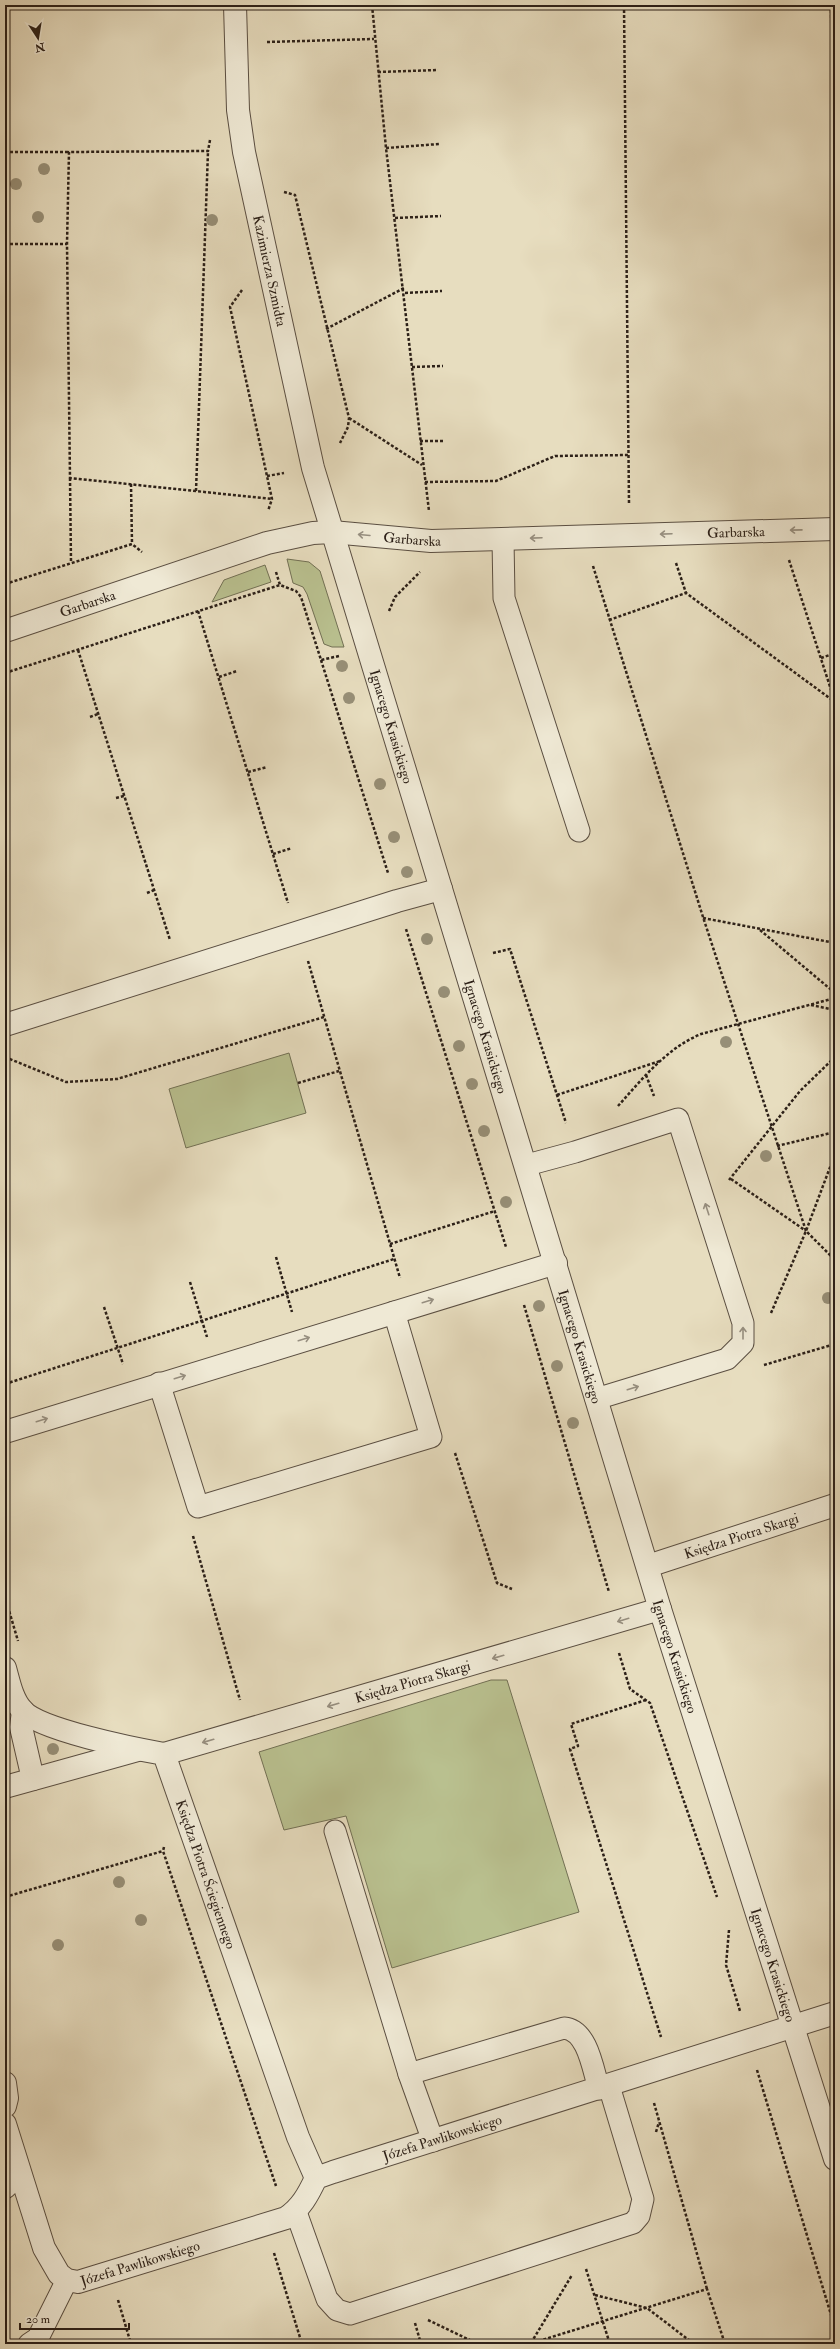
<svg xmlns="http://www.w3.org/2000/svg" width="840" height="2349" font-family="'IM FELL Double Pica',serif">
<style>
.green{fill:#b9c08f;stroke:#727054}
.lines{fill:none;stroke-linecap:round;stroke-linejoin:round}
.lane-casing{stroke:#5b4f42;stroke-width:23}
.street-casing{stroke:#5b4f42;stroke-width:24}
.path{stroke:#2c2018;stroke-width:2.5;stroke-dasharray:3 2;stroke-linecap:butt}
.lane{stroke:#efe9d5;stroke-width:21}
.street{stroke:#efe9d5;stroke-width:22}
.tree{fill:#978f77}
.oneway{stroke:#978f80}
.labels{text-anchor:middle;stroke-width:4;stroke-linejoin:round;paint-order:stroke}
.street-label{font-size:14px;fill:#2c2018;stroke:#efe9d5}
</style>
<rect width="100%" height="100%" fill="#e7ddbf"/>
<filter id="stains"><feTurbulence type="fractalNoise" baseFrequency=".005" numOctaves="4"/><feColorMatrix values="0 0 0 0 .2 0 0 0 0 .09 0 0 0 0 .02 0 0 0 .5 -.17"/></filter>
<radialGradient id="worn" r=".72"><stop offset=".6" stop-color="#630" stop-opacity="0"/><stop offset="1" stop-color="#630" stop-opacity=".3"/></radialGradient>
<g class="green">
<polygon points="287,559 309,562 320,571 344,647 332,647 324,644 307,594 303,587 293,583"/>
<polygon points="265,565 271,582 212,602 224,580"/>
<polygon points="289,1053 306,1113 186,1148 169,1089"/>
<polygon points="491,1680 507,1680 579,1912 392,1968 346,1816 284,1830 259,1752"/>
</g>
<g class="lines">
<g class="lane-casing">
<g id="lane">
<polyline points="503,539 504,598 579,831"/>
<polyline points="527,1165 575,1152 678,1119 743,1323 743,1343 727,1359 596,1399"/>
<polyline points="159,1383 198,1507 431,1437 394,1312"/>
<polyline points="335,1831 409,2074 433,2141"/>
<path d="M409,2074L564,2028C588,2030 593,2070 599,2089"/>
<polyline points="5,2188 20,2174"/>
<polyline points="296,2212 327,2299 337,2310 350,2314 633,2223 639,2216 643,2199 609,2086"/>
<polyline points="29,2344 38,2338 67,2280"/>
</g>
</g>
<g class="street-casing">
<g id="street">
<path id="s1" d="M235,5L238,110L244,152L313,468L660,1609L835,2159"/>
<path id="s2" d="M5,631L267,543L313,533L332,532L431,541L835,529"/>
<polyline points="5,1025 397,901 441,889"/>
<polyline points="5,1432 556,1263"/>
<path id="s3" d="M648,1566L835,1505"/>
<path id="s4" d="M5,1668C9,1682 12,1699 22,1710C39,1730 136,1749 164,1754L298,2137L316,2178"/>
<polyline points="23,1711 21,1727 33,1779"/>
<path id="s5" d="M164,1754L660,1609"/>
<polyline points="5,1787 138,1750"/>
<polyline points="5,2083 7,2098 5,2106"/>
<path id="s6" d="M5,2124L44,2248L59,2274L67,2280L78,2282L286,2218C301,2208 308,2195 316,2178L333,2172L835,2013"/>
</g>
</g>
<g class="path">
<polyline points="372,5 386,148 429,511"/>
<polyline points="624,5 629,504"/>
<polyline points="831,5 835,300"/>
<polyline points="267,42 374,39"/>
<polyline points="378,72 438,70"/>
<polyline points="210,140 208,151 69,152 67,244 70,478 272,499"/>
<polyline points="386,148 439,144"/>
<polyline points="5,152 69,152"/>
<polyline points="284,192 295,195 349,418 348,427 340,443"/>
<polyline points="395,218 441,216"/>
<polyline points="5,244 67,244"/>
<polyline points="242,290 230,307 272,499 268,511"/>
<polyline points="405,293 442,291"/>
<polyline points="326,329 404,288"/>
<polyline points="412,367 443,366"/>
<polyline points="349,418 422,465"/>
<polyline points="420,441 445,441"/>
<polyline points="267,476 284,473"/>
<polyline points="70,478 71,563"/>
<polyline points="425,482 496,481 555,456 629,455"/>
<polyline points="131,484 132,544"/>
<polyline points="196,491 208,151"/>
<polyline points="789,560 835,702"/>
<polyline points="676,563 686,593"/>
<polyline points="593,566 703,917 806,1231 835,1260"/>
<polyline points="276,572 280,585 296,591 301,597 321,660 339,656"/>
<polyline points="5,584 132,544 142,552"/>
<polyline points="198,611 288,903"/>
<polyline points="389,611 395,597 420,572"/>
<polyline points="609,620 686,593 835,702"/>
<polyline points="78,650 170,940"/>
<polyline points="821,658 835,653"/>
<polyline points="321,660 388,873"/>
<polyline points="5,673 280,585"/>
<polyline points="219,677 237,671"/>
<polyline points="90,717 98,714"/>
<polyline points="248,772 267,767"/>
<polyline points="116,798 124,796"/>
<polyline points="273,854 292,848"/>
<polyline points="147,893 154,890"/>
<polyline points="703,918 835,943"/>
<polyline points="406,929 506,1247"/>
<polyline points="760,930 835,993"/>
<polyline points="493,953 510,949 566,1123"/>
<polyline points="308,961 400,1278"/>
<polyline points="811,1005 835,1010"/>
<polyline points="5,1057 66,1082 117,1079 324,1017"/>
<polyline points="646,1075 654,1096"/>
<polyline points="298,1083 339,1071"/>
<polyline points="557,1095 660,1061"/>
<path d="M618,1106C642,1079 667,1048 701,1034L835,998"/>
<polyline points="777,1146 835,1132"/>
<polyline points="731,1179 806,1231"/>
<polyline points="729,1180 800,1091 835,1057"/>
<polyline points="390,1244 495,1211"/>
<polyline points="276,1257 292,1312"/>
<polyline points="190,1282 207,1337"/>
<polyline points="524,1305 609,1592"/>
<polyline points="104,1307 123,1364"/>
<polyline points="771,1313 806,1231 835,1154"/>
<polyline points="764,1365 835,1344"/>
<polyline points="5,1384 394,1259"/>
<polyline points="455,1453 497,1583 512,1589"/>
<polyline points="193,1536 240,1700"/>
<polyline points="5,1597 18,1641"/>
<polyline points="619,1653 630,1689 650,1703 717,1897"/>
<polyline points="646,1700 571,1724 578,1746 570,1749 661,2037"/>
<polyline points="164,1847 163,1851 276,2186"/>
<polyline points="5,1897 163,1851"/>
<polyline points="729,1930 726,1965 740,2011"/>
<polyline points="757,2070 835,2328"/>
<polyline points="654,2103 707,2289"/>
<polyline points="656,2132 659,2122"/>
<polyline points="274,2253 302,2344"/>
<polyline points="586,2269 609,2341"/>
<polyline points="595,2295 647,2308 694,2344"/>
<polyline points="118,2300 131,2344"/>
<polyline points="428,2320 478,2344"/>
<polyline points="415,2323 421,2344"/>
<polyline points="531,2343 572,2275"/>
<polyline points="529,2344 707,2289 725,2344"/>
<polyline points="830,2344 835,2339"/>
</g>
<use href="#lane" class="lane"/>
<use href="#street" class="street"/>
</g>
<g class="tree">
<circle cx="44" cy="169" r="6"/>
<circle cx="16" cy="184" r="6"/>
<circle cx="38" cy="217" r="6"/>
<circle cx="212" cy="220" r="6"/>
<circle cx="342" cy="666" r="6"/>
<circle cx="349" cy="698" r="6"/>
<circle cx="380" cy="784" r="6"/>
<circle cx="394" cy="837" r="6"/>
<circle cx="407" cy="872" r="6"/>
<circle cx="427" cy="939" r="6"/>
<circle cx="444" cy="992" r="6"/>
<circle cx="726" cy="1042" r="6"/>
<circle cx="459" cy="1046" r="6"/>
<circle cx="472" cy="1084" r="6"/>
<circle cx="484" cy="1131" r="6"/>
<circle cx="766" cy="1156" r="6"/>
<circle cx="506" cy="1202" r="6"/>
<circle cx="828" cy="1298" r="6"/>
<circle cx="539" cy="1306" r="6"/>
<circle cx="557" cy="1366" r="6"/>
<circle cx="573" cy="1423" r="6"/>
<circle cx="53" cy="1749" r="6"/>
<circle cx="119" cy="1882" r="6"/>
<circle cx="141" cy="1920" r="6"/>
<circle cx="58" cy="1945" r="6"/>
</g>
<defs><path id="oneway-shaft" d="M-6 0H5M1.5-3L5.5 0L1.5 3" fill="none" stroke-width="1.6" stroke-linecap="round" stroke-linejoin="round"/></defs>
<g class="oneway">
<use href="#oneway-shaft" transform="translate(796 530) rotate(179)"/>
<use href="#oneway-shaft" transform="translate(666 534) rotate(178)"/>
<use href="#oneway-shaft" transform="translate(364 535) rotate(-175)"/>
<use href="#oneway-shaft" transform="translate(536 538) rotate(178)"/>
<use href="#oneway-shaft" transform="translate(707 1209) rotate(-108)"/>
<use href="#oneway-shaft" transform="translate(428 1301) rotate(-17)"/>
<use href="#oneway-shaft" transform="translate(743 1333) rotate(-90)"/>
<use href="#oneway-shaft" transform="translate(304 1339) rotate(-17)"/>
<use href="#oneway-shaft" transform="translate(180 1377) rotate(-17)"/>
<use href="#oneway-shaft" transform="translate(633 1388) rotate(-17)"/>
<use href="#oneway-shaft" transform="translate(42 1420) rotate(-17)"/>
<use href="#oneway-shaft" transform="translate(623 1620) rotate(163)"/>
<use href="#oneway-shaft" transform="translate(498 1657) rotate(164)"/>
<use href="#oneway-shaft" transform="translate(333 1705) rotate(164)"/>
<use href="#oneway-shaft" transform="translate(208 1741) rotate(164)"/>
</g>
<g class="labels">
<g class="street-label">
<text dy="5" stroke="none"><textPath href="#s1" startOffset="269">Kazimierza Szmidta</textPath></text>
<text dy="5" stroke="none"><textPath href="#s2" startOffset="747">Garbarska</textPath></text>
<text dy="5" stroke="none"><textPath href="#s2" startOffset="423">Garbarska</textPath></text>
<text dy="5" stroke="none"><textPath href="#s2" startOffset="87">Garbarska</textPath></text>
<text dy="5" stroke="none"><textPath href="#s1" startOffset="741">Ignacego Krasickiego</textPath></text>
<text dy="5" stroke="none"><textPath href="#s1" startOffset="1065">Ignacego Krasickiego</textPath></text>
<text dy="5" stroke="none"><textPath href="#s1" startOffset="1389">Ignacego Krasickiego</textPath></text>
<text dy="5" stroke="none"><textPath href="#s3" startOffset="98">Księdza Piotra Skargi</textPath></text>
<text dy="5" stroke="none"><textPath href="#s1" startOffset="1713">Ignacego Krasickiego</textPath></text>
<text dy="5" stroke="none"><textPath href="#s5" startOffset="259">Księdza Piotra Skargi</textPath></text>
<text dy="5" stroke="none"><textPath href="#s4" startOffset="323">Księdza Piotra Ściegiennego</textPath></text>
<text dy="5" stroke="none"><textPath href="#s1" startOffset="2037">Ignacego Krasickiego</textPath></text>
<text dy="5" stroke="none"><textPath href="#s6" startOffset="582">Józefa Pawlikowskiego</textPath></text>
<text dy="5" stroke="none"><textPath href="#s6" startOffset="246">Józefa Pawlikowskiego</textPath></text>
</g>
</g>
<rect width="840" height="2349" fill="none" stroke="#e7ddbf" stroke-width="20"/>
<rect x="6" y="6" width="828" height="2337" fill="none" stroke="#2c2018" stroke-width="2"/>
<rect x="10" y="10" width="820" height="2329" fill="none" stroke="#2c2018"/>
<g transform="translate(38 38) rotate(168)" stroke="#efe9d5" stroke-width="3" paint-order="stroke">
<path d="M0-3L7 15L0 10L-7 15Z" fill="#2c2018"/>
<text y="-6" font-size="11" font-weight="bold" text-anchor="middle" fill="#2c2018">N</text>
</g>
<path d="M20 2323v6h109v-6" fill="none" stroke="#2c2018" stroke-width="2"/>
<text x="26" y="2323" font-size="12" fill="#2c2018" stroke="#efe9d5" stroke-width="3" paint-order="stroke">20 m</text>
<rect width="100%" height="100%" filter="url(#stains)"/>
<rect width="100%" height="100%" fill="url(#worn)"/>
</svg>
